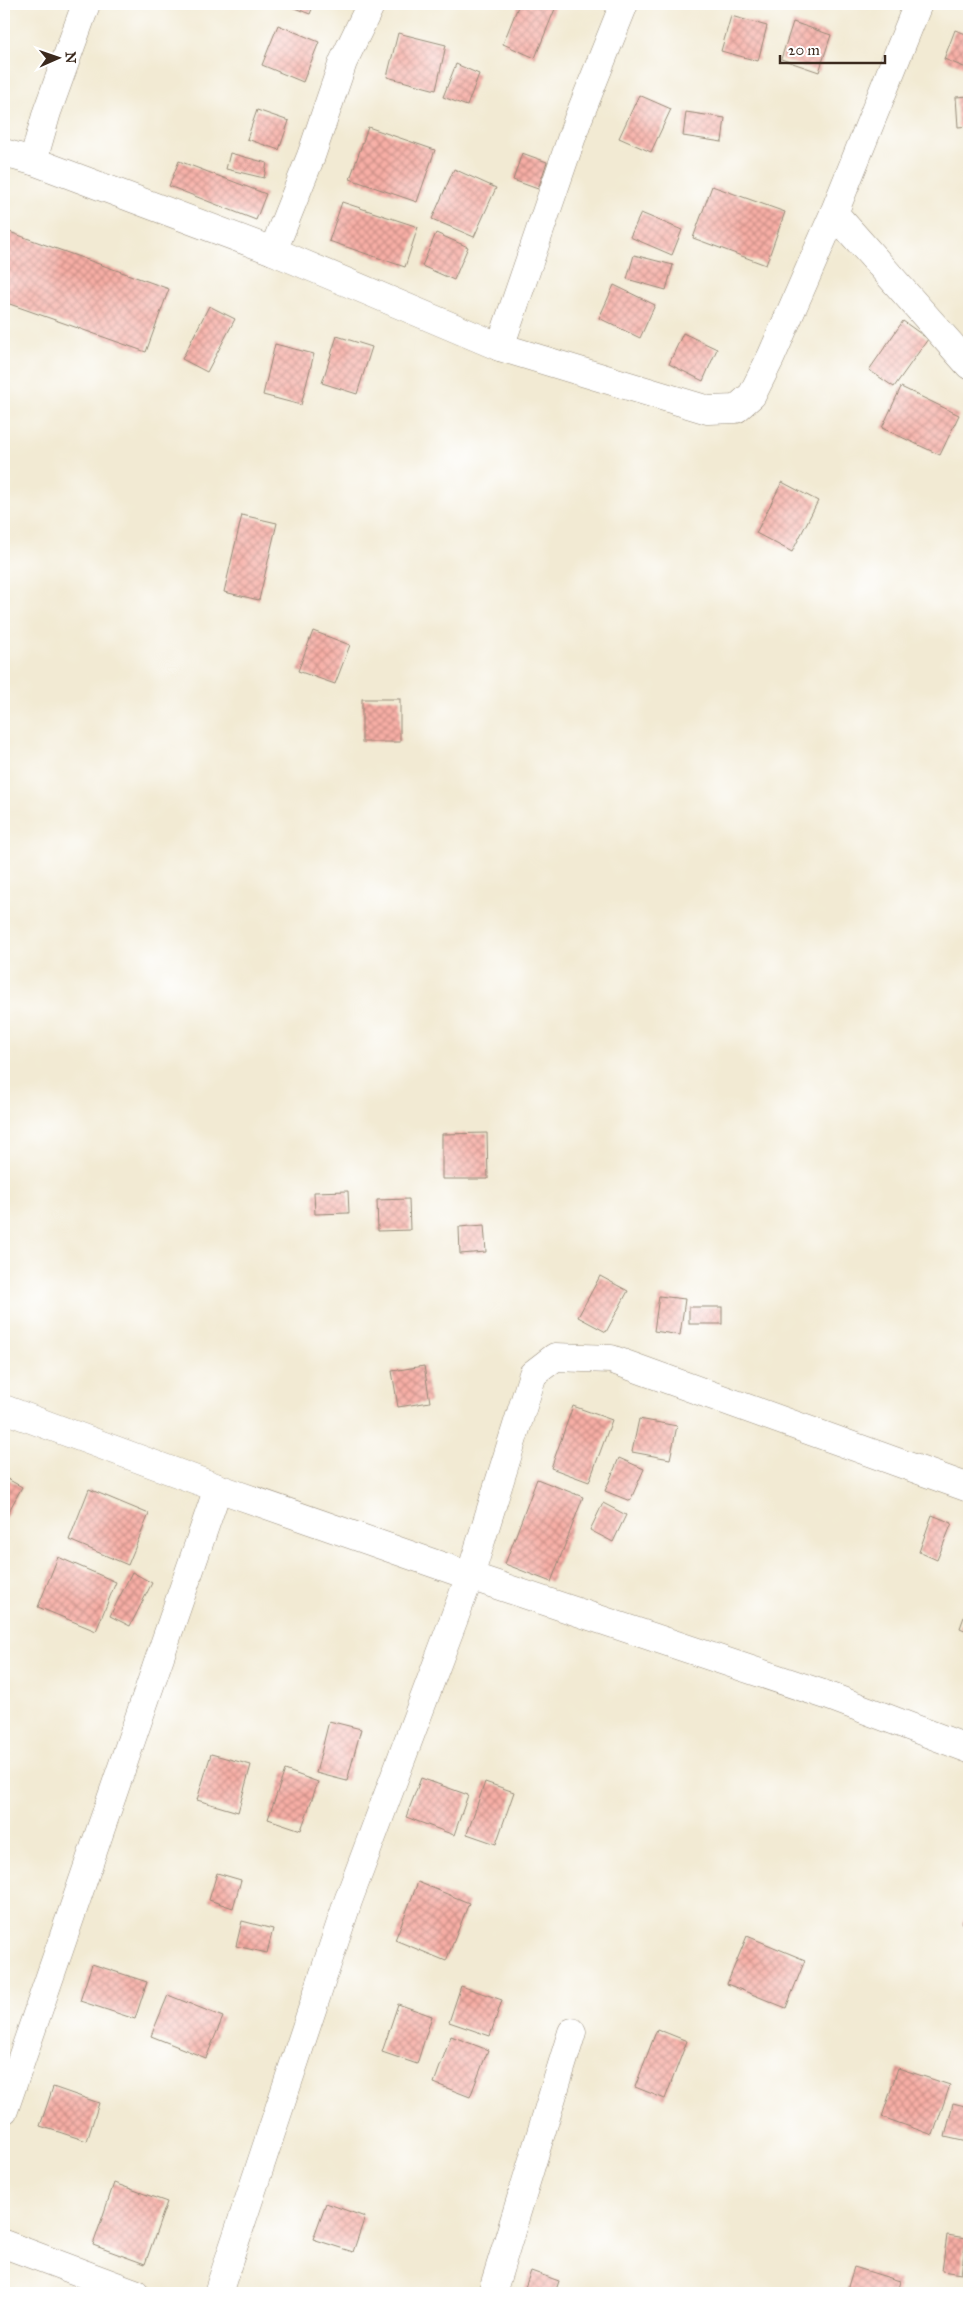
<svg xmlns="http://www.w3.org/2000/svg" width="973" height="2297" font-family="'IM FELL Great Primer',serif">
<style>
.building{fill:url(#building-cross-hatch)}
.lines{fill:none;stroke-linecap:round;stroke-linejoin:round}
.minor-casing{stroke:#968a78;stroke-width:29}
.minor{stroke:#fff;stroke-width:28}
</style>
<defs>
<pattern id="building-cross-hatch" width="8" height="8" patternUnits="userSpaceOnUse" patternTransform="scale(1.25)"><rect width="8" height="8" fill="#f7aea5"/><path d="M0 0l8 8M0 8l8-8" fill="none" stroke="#c98e86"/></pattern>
</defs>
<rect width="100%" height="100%" fill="#fff"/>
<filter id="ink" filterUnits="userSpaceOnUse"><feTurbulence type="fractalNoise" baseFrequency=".02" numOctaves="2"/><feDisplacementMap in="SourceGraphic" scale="10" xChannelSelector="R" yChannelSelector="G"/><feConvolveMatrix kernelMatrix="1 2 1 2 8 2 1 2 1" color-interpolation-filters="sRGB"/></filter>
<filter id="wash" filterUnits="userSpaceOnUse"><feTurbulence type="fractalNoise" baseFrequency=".0096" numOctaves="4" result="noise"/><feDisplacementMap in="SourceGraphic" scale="20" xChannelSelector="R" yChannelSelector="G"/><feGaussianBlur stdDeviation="1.12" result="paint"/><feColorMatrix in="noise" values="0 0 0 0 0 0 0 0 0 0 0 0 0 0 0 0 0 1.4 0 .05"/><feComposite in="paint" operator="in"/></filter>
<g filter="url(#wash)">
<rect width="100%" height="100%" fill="#f2ead3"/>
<g id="blocks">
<g class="building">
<polygon points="284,4 314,4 310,14"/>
<polygon points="519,4 557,4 535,58 503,44"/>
<polygon points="731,16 767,26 758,61 721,51"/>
<polygon points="793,22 831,35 819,72 781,59"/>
<polygon points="278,25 319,42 303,82 262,65"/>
<polygon points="955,30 969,35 969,69 944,59"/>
<polygon points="398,33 446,45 436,90 387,77"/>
<polygon points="456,64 479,74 467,106 443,97"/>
<polygon points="639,95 671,109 651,152 619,138"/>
<polygon points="969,96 969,126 958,127 956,97"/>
<polygon points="257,110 289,121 279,150 247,139"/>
<polygon points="686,112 725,118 722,142 683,136"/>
<polygon points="368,127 435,150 417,202 350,179"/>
<polygon points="230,153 267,163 264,178 226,169"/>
<polygon points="522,153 547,162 538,189 513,180"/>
<polygon points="179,161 266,194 256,220 169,186"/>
<polygon points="454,169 496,188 474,237 432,219"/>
<polygon points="712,186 785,212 766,265 693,238"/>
<polygon points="342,202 418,227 405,267 329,241"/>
<polygon points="641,213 682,230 672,255 630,237"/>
<polygon points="4,230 169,289 146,352 4,302"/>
<polygon points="436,233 468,247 454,280 422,266"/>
<polygon points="634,255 673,265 666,290 627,279"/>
<polygon points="614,285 655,305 640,338 599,318"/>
<polygon points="209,306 235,319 207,372 182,359"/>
<polygon points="903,321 928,339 894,387 869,370"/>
<polygon points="683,333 717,349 703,381 669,364"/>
<polygon points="337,336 372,347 357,394 322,383"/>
<polygon points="275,344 314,354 301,405 263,395"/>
<polygon points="901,387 959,415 940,455 882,428"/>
<polygon points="782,482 818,501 792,552 756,533"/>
<polygon points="242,515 277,523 259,600 224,592"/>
<polygon points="313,631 350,645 335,684 298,671"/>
<rect x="362" y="699" width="38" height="43"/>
<polygon points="487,1133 488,1179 442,1179 442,1134"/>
<polygon points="348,1191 349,1213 315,1214 314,1192"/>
<polygon points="409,1199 410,1230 378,1231 377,1200"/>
<polygon points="484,1225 486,1252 460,1254 459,1227"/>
<polygon points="600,1276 628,1291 606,1332 578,1317"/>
<polygon points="659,1296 685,1299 680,1335 654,1331"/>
<rect x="689" y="1307" width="33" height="17"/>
<polygon points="424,1366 430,1402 398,1407 392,1371"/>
<polygon points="573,1406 612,1420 589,1482 551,1468"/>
<polygon points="639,1419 677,1426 670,1459 632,1452"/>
<polygon points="619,1458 644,1469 630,1501 605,1491"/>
<polygon points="4,1477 22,1487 4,1520"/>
<polygon points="537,1479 583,1497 551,1582 505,1564"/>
<polygon points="89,1489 149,1514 128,1565 69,1540"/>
<polygon points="603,1503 626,1515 613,1542 590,1530"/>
<polygon points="932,1515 952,1523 937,1560 919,1552"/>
<polygon points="58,1557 116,1582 96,1631 38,1607"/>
<polygon points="132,1572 152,1583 130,1626 110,1616"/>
<polygon points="969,1603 969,1632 960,1628"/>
<polygon points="329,1721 361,1729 347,1781 316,1773"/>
<polygon points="211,1754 251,1765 238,1812 197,1800"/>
<polygon points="285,1770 318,1782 301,1830 268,1819"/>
<polygon points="421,1778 468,1795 454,1835 406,1817"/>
<polygon points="485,1782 514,1792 496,1844 467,1834"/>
<polygon points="217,1873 241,1880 233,1908 209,1900"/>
<polygon points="418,1882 469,1903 446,1961 395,1940"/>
<polygon points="969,1902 969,1927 962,1924"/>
<polygon points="242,1921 273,1929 267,1953 236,1946"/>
<polygon points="747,1936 805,1960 786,2008 727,1984"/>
<polygon points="92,1964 147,1982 135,2019 80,2001"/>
<polygon points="461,1986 502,2000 490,2036 449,2022"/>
<polygon points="168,1995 223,2017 206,2058 151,2036"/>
<polygon points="398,2004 432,2016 417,2064 382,2052"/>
<polygon points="657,2029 687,2041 665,2099 635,2087"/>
<polygon points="451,2036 488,2050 470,2097 434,2083"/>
<polygon points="898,2068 950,2085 933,2135 882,2117"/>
<polygon points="53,2087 99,2103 87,2141 40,2126"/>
<polygon points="953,2103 969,2107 969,2133 967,2142 945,2137"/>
<polygon points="114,2183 167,2202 145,2264 93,2245"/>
<polygon points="326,2203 365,2217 353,2252 313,2239"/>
<polygon points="947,2235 966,2238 961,2274 942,2271"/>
<polygon points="854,2267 900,2281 897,2293 846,2293"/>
<polygon points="531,2271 559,2281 555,2293 523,2293"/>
</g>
</g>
</g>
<g filter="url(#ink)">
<use href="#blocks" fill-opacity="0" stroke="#968a78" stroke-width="1"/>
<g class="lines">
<g class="minor-casing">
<g id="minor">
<polyline points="4,153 33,161 273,251 500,347 708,410 736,409 752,395 771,357 834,213 918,4"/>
<polyline points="33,161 47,112 86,4"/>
<polyline points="834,213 969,365"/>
<polyline points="273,251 311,156 343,62 371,4"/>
<polyline points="500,347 578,119 624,4"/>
<polyline points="4,1409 218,1488 470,1576 829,1696 969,1749"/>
<polyline points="4,2110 218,1488"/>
<polyline points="4,2244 135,2293"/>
<polyline points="218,2293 348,1901 470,1576 533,1374 555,1357 611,1359 969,1488"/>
<polyline points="492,2293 572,2032"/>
</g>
</g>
<use href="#minor" class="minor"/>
</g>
</g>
<rect width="973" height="2297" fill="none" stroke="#fff" stroke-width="20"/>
<g transform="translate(58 58) rotate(88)" stroke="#ffffff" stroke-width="4" paint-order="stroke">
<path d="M0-4L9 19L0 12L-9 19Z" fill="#3b2a1e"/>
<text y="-8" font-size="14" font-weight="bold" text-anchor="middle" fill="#3b2a1e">N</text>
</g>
<path d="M780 55v8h105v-8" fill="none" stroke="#3b2a1e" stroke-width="2.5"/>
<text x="788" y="55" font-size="15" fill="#3b2a1e" stroke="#ffffff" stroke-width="4" paint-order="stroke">20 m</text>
</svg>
